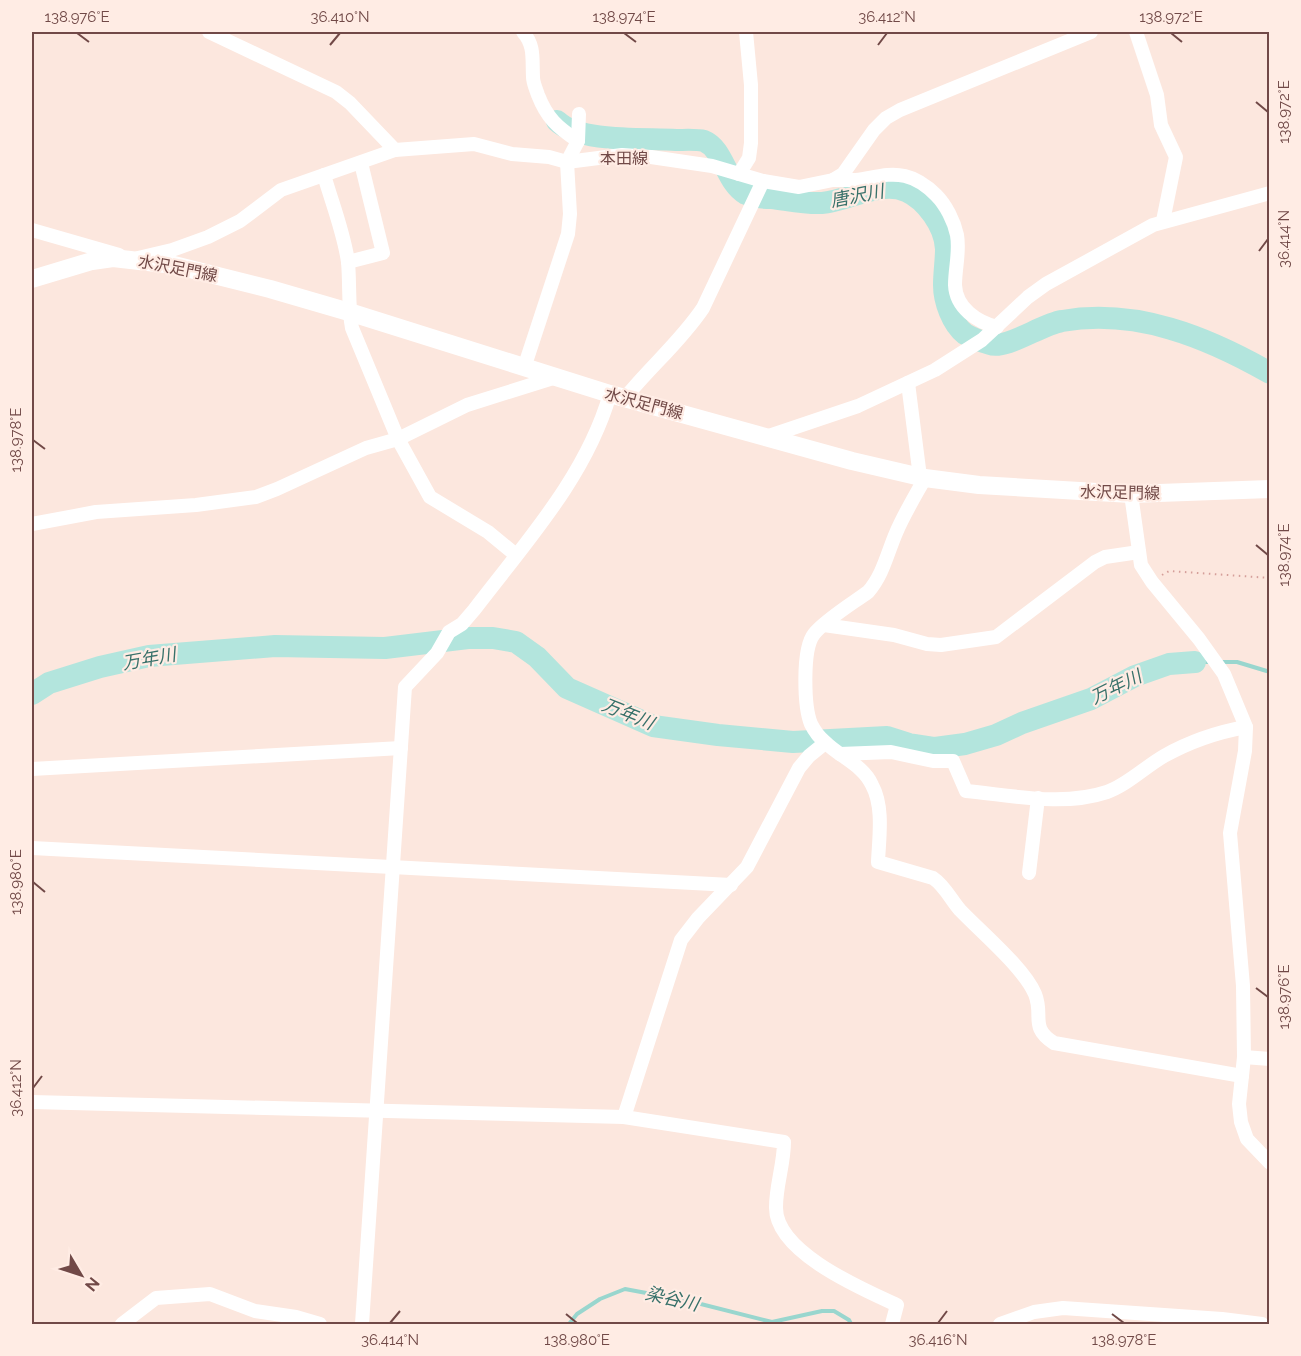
<svg xmlns="http://www.w3.org/2000/svg" width="1301" height="1356" font-family="Raleway,'Noto Sans JP',sans-serif">
<style>
.lines{fill:none;stroke-linecap:round;stroke-linejoin:round}
.stream{stroke:#99d6ce;stroke-width:4}
.river{stroke:#b3e5dd;stroke-width:22}
.path{stroke:#d59f9a;stroke-width:2;stroke-dasharray:1.5 4.5;stroke-linecap:butt}
.street{stroke:#fff;stroke-width:14}
.secondary{stroke:#fff;stroke-width:18}
.ticks{fill:none;stroke:#714947;stroke-width:2}
.labels{text-anchor:middle;stroke-width:4.5;stroke-linejoin:round;paint-order:stroke}
.street-label{font-size:16px;fill:#714947;stroke:#ffece4}
.water-label{font-size:18px;font-style:italic;fill:#38716a;stroke:#ffece4}
.neatline{fill:none;stroke:#714947;stroke-width:2}
.ticks-label{font-size:15px;text-anchor:middle;fill:#714947}
</style>
<rect width="100%" height="100%" fill="#fce7de"/>
<g class="lines">
<g class="stream">
<polyline points="1195,662 1210,662"/>
<polyline points="1221,662 1237,662 1270,672"/>
<polyline points="569,1324 577,1314 600,1299 625,1289 689,1301 772,1322 822,1311 834,1311 849,1320 851,1324"/>
</g>
<g class="river">
<path d="M557,121C580,143 645,138 676,140C684,140 696,139 704,141C724,149 726,183 746,194C752,197 765,198 772,198C788,200 806,204 822,203C848,201 880,180 906,191C926,200 945,226 946,249C946,261 944,273 944,285C944,301 952,324 965,334C972,338 983,342 990,344C1006,350 1042,324 1062,321C1136,308 1207,337 1270,373"/>
<polyline points="32,694 49,683 100,667 149,656 275,646 385,648 468,638 493,638 516,642 537,657 567,688 653,726 718,735 793,742 887,737 909,744 935,748 965,744 996,735 1022,723 1091,699 1135,676 1169,664 1195,662"/>
</g>
<polyline class="path" points="1162,575 1169,571 1270,578"/>
<g class="street">
<polyline points="209,32 336,92 350,103 395,150"/>
<path d="M523,32C535,46 532,58 533,77C533,83 536,89 538,95C547,118 557,127 578,141"/>
<polyline points="1136,32 1157,95 1161,125 1176,157 1163,221"/>
<polyline points="739,174 749,158 751,143 751,85 746,32"/>
<path d="M324,175C332,203 344,233 348,262C350,285 348,307 352,328L398,439L430,497L488,532L516,555"/>
<path d="M833,180C840,180 848,180 856,180C873,178 888,172 905,176C918,179 927,186 936,195C946,205 954,221 957,235C960,252 955,268 955,285C956,308 977,322 997,327"/>
<polyline points="32,230 119,255"/>
<polyline points="138,258 172,250 208,237 240,221 281,190 395,150 474,144 512,154 549,157 567,162 622,155 651,157 712,166 763,181 799,187 833,180 843,174 874,130 886,118 900,110 1091,32"/>
<polyline points="348,262 383,253 361,163"/>
<polyline points="524,368 568,234 570,214 567,162 578,141 579,114"/>
<polyline points="908,383 920,477"/>
<path d="M625,398C650,367 681,341 703,308L763,181"/>
<polyline points="769,436 858,406 935,370 982,340 1028,297 1046,284 1153,225 1270,193"/>
<path d="M925,478C915,496 904,514 896,533C887,554 883,575 868,592C853,603 825,620 814,634C802,649 804,707 811,724C814,730 820,738 825,742C840,757 863,765 872,785C884,807 879,838 878,862L933,878C945,886 951,900 960,910C981,932 1024,968 1035,994C1044,1016 1029,1027 1054,1043L1242,1076"/>
<polyline points="1131,494 1141,565 1152,582 1199,639 1224,674 1246,727 1245,751 1230,833 1243,986 1244,1057 1239,1104 1241,1122 1247,1139 1270,1163"/>
<polyline points="32,524 96,512 196,505 256,497 277,489 366,448 398,439 467,405 553,378"/>
<polyline points="824,625 894,635 927,644 941,645 996,637 1095,562 1105,557 1139,552"/>
<path d="M840,754L891,752L933,761H953L966,791C1011,795 1062,807 1107,792C1127,785 1145,767 1164,756C1189,742 1218,732 1246,727"/>
<polyline points="32,769 401,748"/>
<polyline points="32,848 731,885"/>
<polyline points="1029,873 1038,798"/>
<polyline points="1244,1057 1270,1059"/>
<path d="M32,1102L624,1117L784,1142C784,1164 776,1185 776,1207C775,1252 862,1289 897,1305L892,1324"/>
<polyline points="624,1117 681,940 698,918 747,867 799,768 809,756 825,743"/>
<polyline points="122,1324 156,1298 210,1294 255,1311 296,1317 320,1324"/>
<path d="M362,1324L405,687L437,653L449,632L462,624L474,610C525,543 586,477 610,394"/>
<polyline points="1000,1324 1034,1312 1063,1308 1222,1319 1262,1324"/>
</g>
<polyline class="secondary" points="32,279 92,261 113,258 174,265 270,289 349,312 610,394 852,461 925,478 979,485 1131,494 1270,489"/>
</g>
<path class="ticks" d="M77,33L89,42M624,33L636,42M1171,33L1182,42M330,45L340,33M878,45L887,33M1256,102L1268,112M1259,251L1268,239M33,440L45,449M1256,545L1268,555M33,882L45,892M1256,988L1268,997M33,1088L42,1076M566,1314L577,1323M1112,1314L1124,1323M390,1323L400,1311M938,1323L947,1311"/>
<g class="labels">
<g class="street-label">
<text x="624" y="164">本田線</text>
<text transform="translate(178 268) rotate(11)" y="6">水沢足門線</text>
<text transform="translate(644 403) rotate(15)" y="6">水沢足門線</text>
<text transform="translate(1120 492) rotate(1)" y="6">水沢足門線</text>
</g>
<g class="water-label">
<text transform="translate(857 196) rotate(-11)" y="6">唐沢川</text>
<text transform="translate(149 659) rotate(-10)" y="6">万年川</text>
<text transform="translate(1116 687) rotate(-26)" y="6">万年川</text>
<text transform="translate(628 714) rotate(22)" y="6">万年川</text>
<text transform="translate(672 1299) rotate(13)" y="6">染谷川</text>
</g>
</g>
<rect width="1301" height="1356" fill="none" stroke="#ffece4" stroke-width="66"/>
<g transform="translate(81 1275) rotate(129)" stroke="#ffece4" stroke-width="4.5" paint-order="stroke">
<path d="M0-4.5L10 22L0 15L-10 22Z" fill="#714947"/>
<text y="-9" font-size="16" font-weight="bold" text-anchor="middle" fill="#714947">N</text>
</g>
<rect x="33" y="33" width="1235" height="1290" class="neatline"/>
<g class="ticks-label">
<text x="77" y="22">138.976°E</text>
<text x="340" y="22">36.410°N</text>
<text x="624" y="22">138.974°E</text>
<text x="887" y="22">36.412°N</text>
<text x="1171" y="22">138.972°E</text>
<text transform="translate(1284 112) rotate(-90)" y="5">138.972°E</text>
<text transform="translate(1284 239) rotate(-90)" y="5">36.414°N</text>
<text transform="translate(16 440) rotate(-90)" y="5">138.978°E</text>
<text transform="translate(1284 555) rotate(-90)" y="5">138.974°E</text>
<text transform="translate(16 882) rotate(-90)" y="5">138.980°E</text>
<text transform="translate(1284 997) rotate(-90)" y="5">138.976°E</text>
<text transform="translate(16 1088) rotate(-90)" y="5">36.412°N</text>
<text x="390" y="1345">36.414°N</text>
<text x="577" y="1345">138.980°E</text>
<text x="938" y="1345">36.416°N</text>
<text x="1124" y="1345">138.978°E</text>
</g>
</svg>
